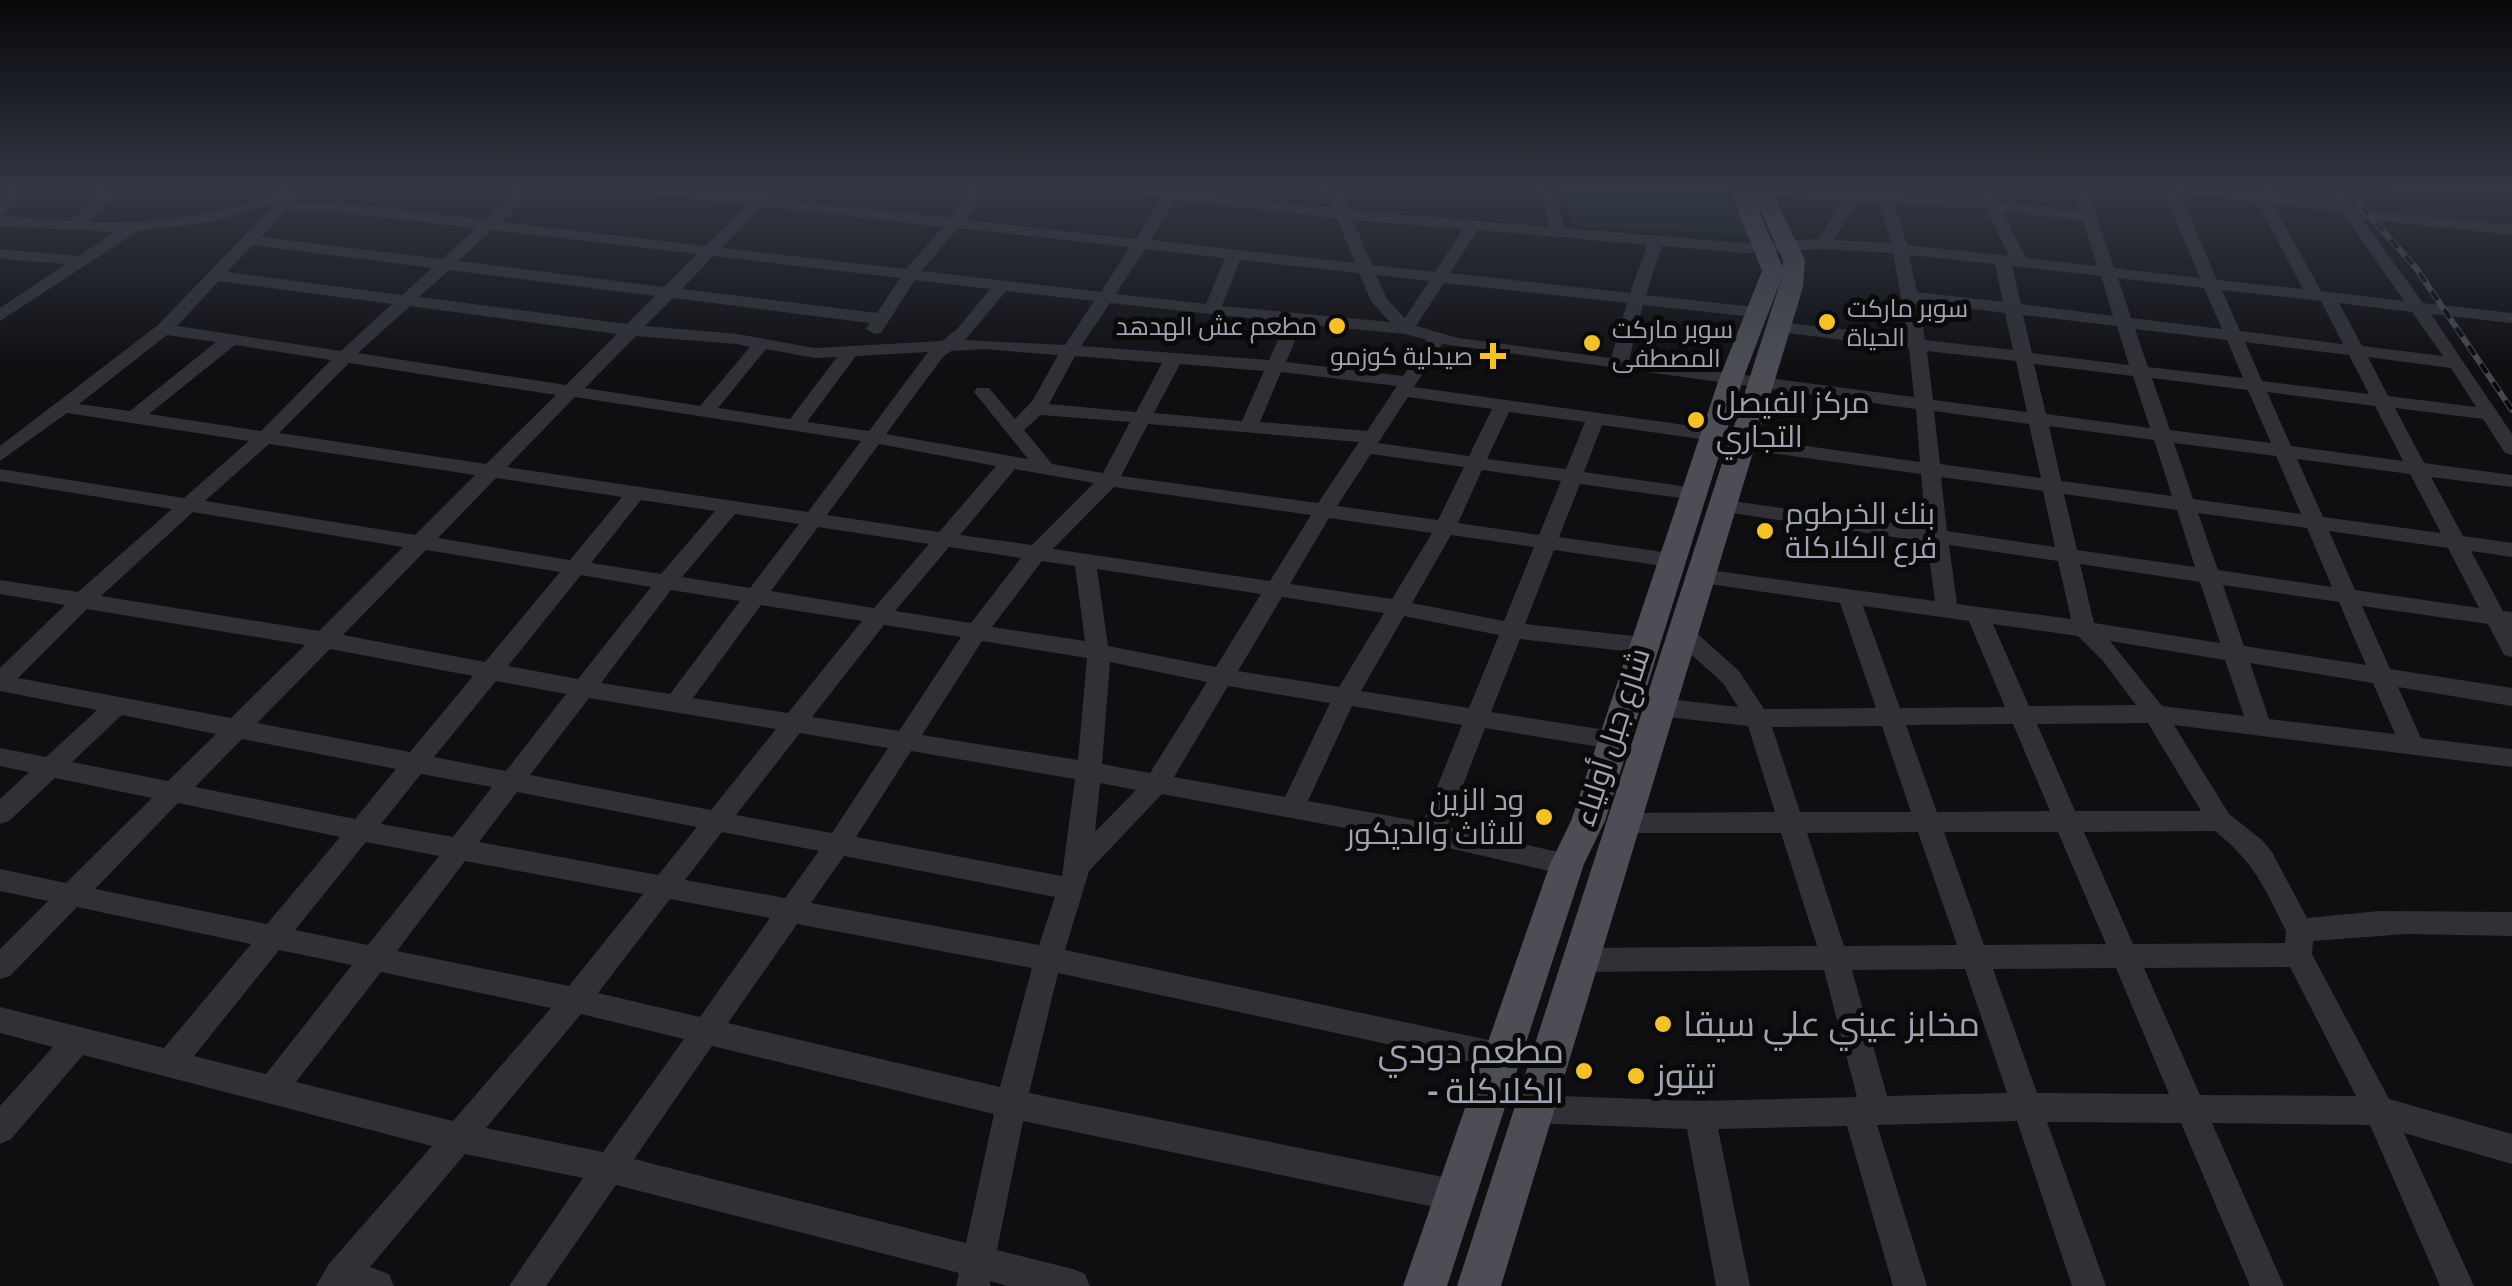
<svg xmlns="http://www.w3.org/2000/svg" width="2512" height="1286" font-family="'Archivo Narrow',Cairo,sans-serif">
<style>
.built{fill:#1b1b1e}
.green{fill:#1c231d}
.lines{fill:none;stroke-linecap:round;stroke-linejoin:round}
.minor{fill:#303036;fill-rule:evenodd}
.major{fill:#4c4d55;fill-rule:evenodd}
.rail-casing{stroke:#47484f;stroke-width:6}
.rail{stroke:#0a0a0b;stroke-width:4;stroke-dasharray:11;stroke-linecap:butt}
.poi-dot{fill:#f6c122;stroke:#0a0a0b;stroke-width:4}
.labels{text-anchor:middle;stroke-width:10;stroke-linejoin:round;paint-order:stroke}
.far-poi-label{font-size:25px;fill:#a0a4b2;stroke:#0a0a0b;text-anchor:start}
.poi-label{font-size:30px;fill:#a0a4b2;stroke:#0a0a0b;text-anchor:start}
.street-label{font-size:30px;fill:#a0a4b2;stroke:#0a0a0b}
.near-poi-label{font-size:35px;fill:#a0a4b2;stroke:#0a0a0b;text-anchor:start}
</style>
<rect width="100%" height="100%" fill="#0f0f11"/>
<polygon class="built" points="2394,190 2512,190 2512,225 2405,212"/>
<polygon class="green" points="1562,190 1726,190 1748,234 1574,226"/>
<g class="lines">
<path class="minor" d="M16,190H32L1,216L71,221L103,190H119L88,222C130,223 172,221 213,212C245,205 272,190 304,190L294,202H334L485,220L518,190H534L501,222L705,246L747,205L656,195L649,190C676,190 747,199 765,190L770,192V198L950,218L974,190H989L965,220L1136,239L1160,199L1116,190H1170L1333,208L1326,190H1341L1349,210L1549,227L1541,190H1556L1565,228L1743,243L1819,239L1841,201L1762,197L1756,190H1862L1861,193L1982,200L1980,190H1992L1998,201L2079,211L2073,190H2088L2114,268L2200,278L2163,190H2178L2217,280L2303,289L2257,202L2192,195L2185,190H2266L2268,194L2335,202L2327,190H2342L2356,209L2512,225V235L2362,219L2423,303L2512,313V323L2431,314L2512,434V455L2505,453L2483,419L2395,408L2424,463L2512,475V487L2431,477L2463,536L2512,543V557L2471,551L2503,611L2512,612V657L2504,655L2488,624L2362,606L2390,669L2512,688V706L2398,687L2421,738L2512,749V767L2174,725L2229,814L2262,840L2272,852L2307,918L2379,911L2512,912V936L2406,934L2313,941L2312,954L2389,1099L2512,1134V1164L2404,1133L2474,1286H2440L2370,1125L2212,1123L2284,1286H2250L2181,1123L2047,1122L2106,1286H2072L2017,1121L1877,1125L1927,1286H1893L1847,1126L1718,1129L1750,1286H1716L1687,1129L1532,1123L1521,1119L1517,1109L1521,1099L1532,1095L1700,1101L1857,1097L1824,970L1580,972L1570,969L1566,960L1570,951L1580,948L1817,946L1781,833H1623L1614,830L1610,823L1614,816L1623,813L1775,812L1748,726L1659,716L1651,713L1647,707L1651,701L1659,698L1738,707L1723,683L1674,639L1671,633L1674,627H1690L1739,671L1764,709L1876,708L1840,603L1702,583L1691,576L1702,569L1935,601L1927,542L1725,512L1715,506L1725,500L1926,528L1921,474L1743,449L1733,443L1743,437L1920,462L1916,409L1442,344L1414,387L1714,429L1724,435L1714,441L1602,425L1584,472L1695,488L1705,494L1695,500L1580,484L1559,537L1670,553L1681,560L1670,567L1554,550L1525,624L1642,637L1653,645L1642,653L1520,639L1491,712L1612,731L1621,734L1624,740L1621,746L1612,749L1485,728L1447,827L1576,856L1580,864L1576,872L1567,875L1431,844L1162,794L1089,871L1065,950L1503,1043L1513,1046L1518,1056L1513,1066L1503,1069L1058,973L1029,1093L1453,1179L1464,1184L1469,1195L1464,1206L1453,1211L1023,1121L997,1250L1073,1269L1085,1274L1090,1286H1008L990,1281V1286H956L959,1273L616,1185L546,1286H509L583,1178L465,1154L370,1267L389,1274L394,1286H316L329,1264L432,1146L83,1055L11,1139L0,1144V1106L53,1047L0,1033V1007L164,1048L251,944L77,907L10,976L0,979V949L48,901L0,891V869L66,883L152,798L55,778L9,821L0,824V799L29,772L0,766V748L46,757L97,710L0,691V668L65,605L0,594V580L78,592L172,509L0,481V469L184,498L249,441L67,413L0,461V446L158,325L277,202L216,221L138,231L0,321V308L66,264L0,259V249L79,256L115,232L0,226V204ZM1175,200L1337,218L1355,263L1151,240ZM1856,202L1880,203L1891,243L1834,240ZM1895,204L1986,209L2009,256L1907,245ZM2273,204L2342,212L2404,301L2321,291ZM762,206L943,227L906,269L722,248ZM286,211L334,212L476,228L442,259L261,237ZM2002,211L2083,221L2097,266L2026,258ZM1353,220L1463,229L1435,272L1372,265ZM958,228L1130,247L1101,292L922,271ZM492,230L697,254L664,287L458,261ZM1478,230L1647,245L1630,293L1450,273ZM253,245L432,268L402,295L227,272ZM1662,246L1743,253L1824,249L1893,253L1908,337L1779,322L1770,327L1779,332L1909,348L1914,397L1629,360L1643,305L1754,317L1763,312L1754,307L1646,295ZM1145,249L1225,258L1206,304L1116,294ZM1909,255L1995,264L2003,302L1917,292ZM713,256L900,278L877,313L682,289ZM1240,260L1359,273L1371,301L1390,322L1222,306ZM2012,266L2101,276L2113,316L2021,304ZM449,270L655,296L627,324L419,297ZM1376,275L1429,281L1405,318L1387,299ZM2118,278L2204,288L2222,329L2131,318ZM915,280L990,289L957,329L942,341L815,348L737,334L645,326L673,298L870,323L866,329L875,334L881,333ZM219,281L392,304L341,351L177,326ZM1444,283L1627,303L1611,358L1458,338L1416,326ZM2222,290L2321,301L2343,344L2240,331ZM1006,291L1094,301L1065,345L965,340ZM1919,302L2005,313L2013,350L1925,340ZM1110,303L1286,322L1269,360L1081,346ZM2339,303L2412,312L2443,356L2362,346ZM410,306L617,334L566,385L358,353ZM2023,315L2117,326L2129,365L2032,353ZM1302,324L1405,334L1427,340L1403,376L1286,362ZM2135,329L2227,340L2243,378L2148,367ZM167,335L216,342L130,411L79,404ZM636,336L737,344L750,347L700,406L585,388ZM2245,342L2349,355L2369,394L2262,381ZM235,345L331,360L261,431L149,414ZM766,349L815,358L837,357L790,419L718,408ZM983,349L1058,355L1033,400L1015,419L989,388H977L974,392L1028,459L886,434L943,357L951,351ZM1927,351L2016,361L2027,412L1933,400ZM928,352L869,431L807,422L856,356ZM1075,356L1162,363L1136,412L1049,404ZM2368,357L2451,368L2476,407L2388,396ZM349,363L556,395L486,464L279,433ZM1180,364L1264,371L1242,421L1154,413ZM2034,364L2133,376L2150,428L2046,414ZM1281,372L1397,386L1367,431L1260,422ZM2152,378L2248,390L2271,443L2170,430ZM2267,392L2375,406L2403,461L2291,446ZM575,397L861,441L808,512L507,467ZM1408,397L1492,409L1469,456L1378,443ZM1934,411L2029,424L2041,478L1940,464ZM1509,412L1585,422L1566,469L1487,459ZM1041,415L1130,422L1103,473L1052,464L1024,430ZM1148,424L1359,442L1318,503L1121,476ZM2049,426L2154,440L2172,496L2061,481ZM2174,443L2276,456L2301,514L2193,499ZM269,444L475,475L415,535L205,501ZM879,444L996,466L939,532L827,515ZM1371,454L1464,467L1438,520L1337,506ZM2297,459L2410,474L2441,533L2323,517ZM1015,469L1094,483L1032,545L960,535ZM1482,470L1561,481L1539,535L1458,523ZM1941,477L2043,491L2055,547L1947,531ZM496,478L622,497L570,560L438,538ZM1114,487L1311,515L1270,581L1053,549ZM2064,494L2177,510L2195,567L2077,550ZM641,500L715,511L661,574L591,563ZM193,512L403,547L319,631L101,596ZM2198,513L2307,528L2332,587L2218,570ZM735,514L799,524L750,588L682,577ZM1329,518L1432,533L1392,599L1290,584ZM818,527L929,544L874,608L771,591ZM2329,531L2448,548L2479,608L2355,590ZM1451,535L1534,547L1504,621L1412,603ZM1949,545L2058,561L2071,619L1957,604ZM949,547L1021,558L971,623L895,611ZM426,550L560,572L485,662L343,635ZM1042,561L1075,566L1085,641L992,627ZM2080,564L2200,582L2220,643L2094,623ZM1097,569L1261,594L1216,667L1108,646ZM581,575L651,587L578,679L508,666ZM2223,585L2339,602L2366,665L2244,646ZM671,590L740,601L670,694L601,683ZM1282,597L1384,613L1339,687L1238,671ZM761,605L862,621L788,713L693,698ZM1863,606L1969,621L2005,707L1900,708ZM87,609L305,645L231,718L18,678ZM1404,616L1499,635L1469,708L1361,691ZM1993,624L2078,636L2103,661L2136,705L2029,706ZM884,625L961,637L899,731L812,717ZM982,641L1087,658L1078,760L922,735ZM2110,641L2225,660L2244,716L2162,706ZM330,649L473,676L410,752L257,723ZM1110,662L1207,682L1150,773L1102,764ZM2250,663L2373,683L2395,734L2269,719ZM496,681L566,694L506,771L434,757ZM1228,686L1330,703L1285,797L1174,777ZM589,698L776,729L711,810L530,775ZM1352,706L1462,725L1423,822L1308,801ZM122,715L216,734L168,781L72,762ZM2148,723L2201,811H2075L2037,724ZM2013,724L2050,811L1937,812L1906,725ZM1882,726L1911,812H1800L1772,727ZM800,733L888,748L832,833L736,815ZM242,739L396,769L355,819L195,787ZM911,751L1075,779L1062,876L856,837ZM421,774L492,787L453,837L381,824ZM1100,783L1136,790L1095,832ZM517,792L697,827L658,875L479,842ZM178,803L340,837L267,924L95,889ZM2215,831C2255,863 2264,887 2286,931L2285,943L2133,944L2084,832ZM722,832L819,851L785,898L685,880ZM1918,832L1957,945L1844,946L1807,833ZM1944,832H2058L2106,944L1984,945ZM366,842L439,856L368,945L295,930ZM844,856L1055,897L1039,945L811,903ZM465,861L643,894L569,986L397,951ZM670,899L770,918L700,1017L598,993ZM797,924L1032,968L1000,1087L728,1023ZM279,950L352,965L266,1074L194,1056ZM2290,967L2356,1096L2200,1095L2144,968ZM2116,968L2169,1094L2037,1093L1993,969ZM1965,969L2007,1093L1887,1096L1852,970ZM381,972L551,1008L453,1121L296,1082ZM581,1014L684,1039L603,1152L486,1128ZM712,1046L994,1114L966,1243L634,1159Z"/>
<polygon class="major" points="1730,190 1750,190 1783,268 1783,260 1751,190 1771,190 1805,260 1803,287 1501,1286 1457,1286 1782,277 1743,379 1605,821 1584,864 1447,1286 1403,1286 1550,864 1571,821 1719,379 1762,271"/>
<g class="rail-casing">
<polyline id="rail" points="2347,190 2416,268 2512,410"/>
</g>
<use href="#rail" class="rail"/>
</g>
<linearGradient id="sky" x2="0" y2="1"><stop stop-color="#080809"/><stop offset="0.51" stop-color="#313743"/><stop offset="1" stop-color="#313743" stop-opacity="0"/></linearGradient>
<rect width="2512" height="370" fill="url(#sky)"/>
<g class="poi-dot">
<circle cx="1827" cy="322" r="10"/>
<circle cx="1337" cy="326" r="10"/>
<circle cx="1592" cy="343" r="10"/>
<path d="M1488 341h10v10h10v10h-10v10h-10v-10h-10v-10h10z"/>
<circle cx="1696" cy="420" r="10"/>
<circle cx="1765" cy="531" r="10"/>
<circle cx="1544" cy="817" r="10"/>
<circle cx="1663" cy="1024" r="10"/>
<circle cx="1584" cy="1071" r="10"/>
<circle cx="1636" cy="1076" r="10"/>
</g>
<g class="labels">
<g class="far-poi-label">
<text x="1847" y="317">سوبر ماركت<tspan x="1847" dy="29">الحياة</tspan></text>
<text x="1317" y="335" text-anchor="end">مطعم عش الهدهد</text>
<text x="1612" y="338">سوبر ماركت<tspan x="1612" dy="29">المصطفى</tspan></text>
<text x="1473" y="365" text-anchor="end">صيدلية كوزمو</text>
</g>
<g class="poi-label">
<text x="1716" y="413">مركز الفيصل<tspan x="1716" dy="34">التجاري</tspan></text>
<text x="1785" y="524">بنك الخرطوم<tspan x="1785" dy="34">فرع الكلاكلة</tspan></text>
<text x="1524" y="810" text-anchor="end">ود الزين<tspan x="1524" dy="34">للاثاث والديكور</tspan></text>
</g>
<g class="street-label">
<text transform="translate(1612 737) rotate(-72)" y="10">شارع جبل أولياء</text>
</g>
<g class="near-poi-label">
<text x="1683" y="1036">مخابز عيني علي سيقا</text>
<text x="1564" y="1063" text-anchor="end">مطعم دودي<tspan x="1564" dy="40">- الكلاكلة</tspan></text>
<text x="1656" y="1088">تيتوز</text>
</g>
</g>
</svg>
